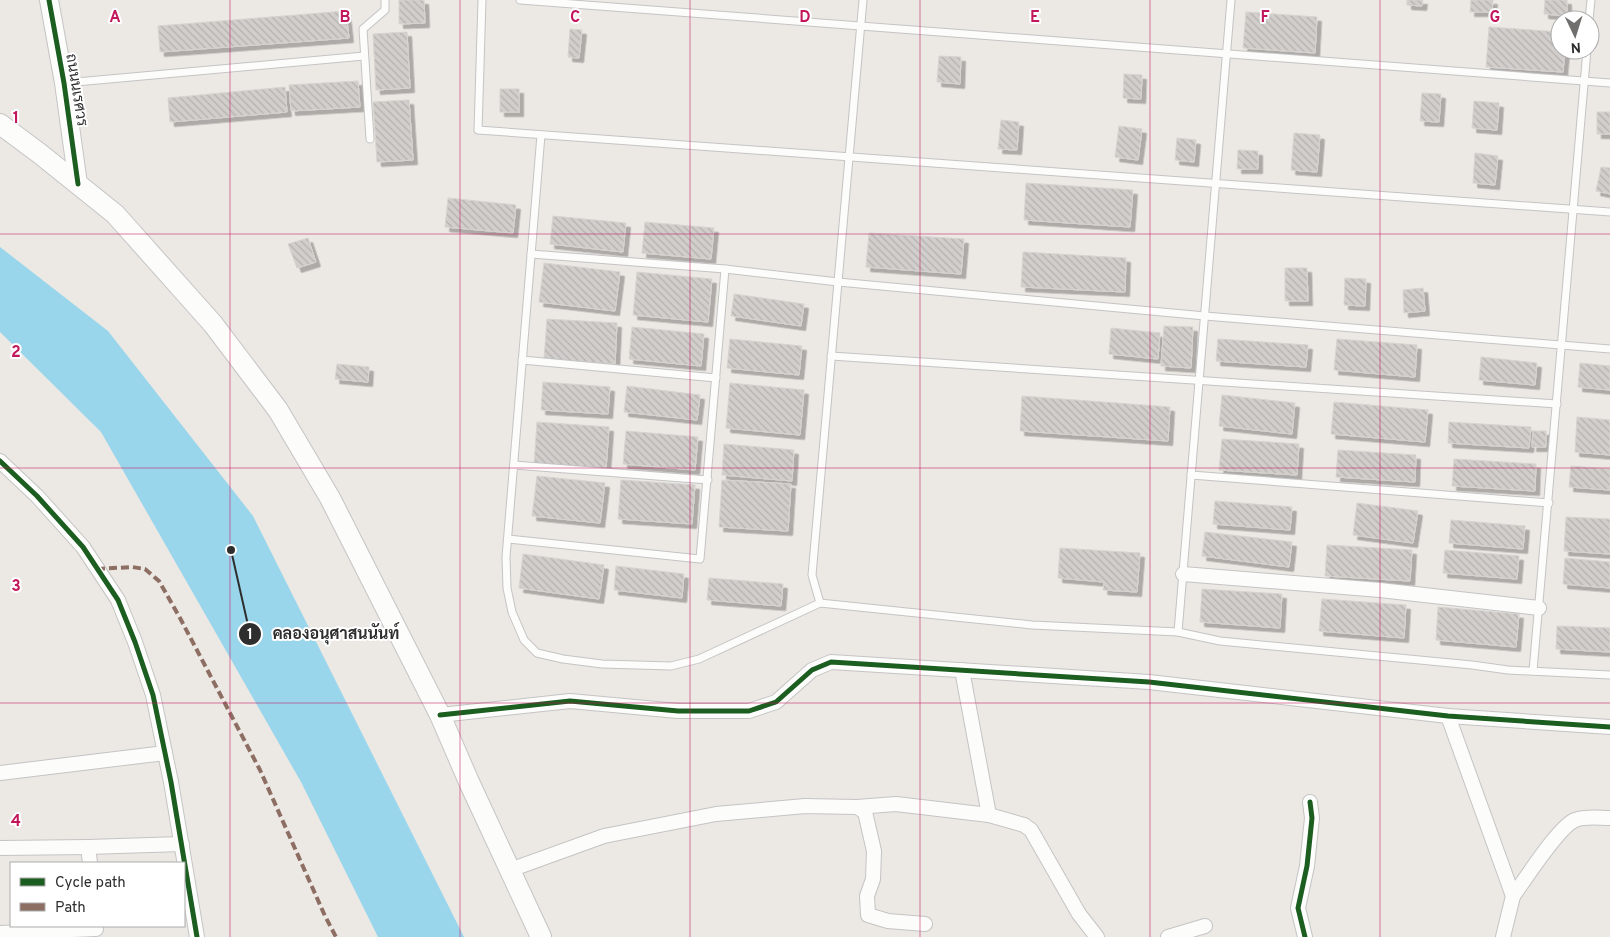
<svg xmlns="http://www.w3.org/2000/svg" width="1610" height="937" font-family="Overpass,Sarabun,sans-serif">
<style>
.water{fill:#99d6ec}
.building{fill:url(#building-back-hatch);stroke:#d7d4d0;filter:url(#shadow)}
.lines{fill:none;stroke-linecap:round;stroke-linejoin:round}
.service-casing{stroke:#c5c4c5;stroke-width:9}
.minor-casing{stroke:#c5c4c5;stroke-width:16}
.tertiary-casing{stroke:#c5c4c5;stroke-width:20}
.secondary-casing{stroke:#c5c4c5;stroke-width:22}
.service{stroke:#fcfcfb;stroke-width:7}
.minor{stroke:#fcfcfb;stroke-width:14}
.tertiary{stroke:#fcfcfb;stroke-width:18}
.secondary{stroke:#fcfcfb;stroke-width:20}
.quiet{stroke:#8d6e63;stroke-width:4;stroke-dasharray:8 4;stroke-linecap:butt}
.cycleway-casing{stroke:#fff;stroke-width:8}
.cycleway{stroke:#1b5e20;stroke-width:5}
.grid{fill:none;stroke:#c2185b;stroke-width:1;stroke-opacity:0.55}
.labels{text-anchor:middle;stroke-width:4;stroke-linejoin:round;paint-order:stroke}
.street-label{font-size:15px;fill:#2e2e2e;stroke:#fff}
.grid-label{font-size:16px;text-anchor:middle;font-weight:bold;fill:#c2185b;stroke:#fff;stroke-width:4;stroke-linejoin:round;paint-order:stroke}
.leader{fill:none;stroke:#2e2e2e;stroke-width:2}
.callout-dot{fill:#2e2e2e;stroke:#fff;stroke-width:2}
.mark-label{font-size:15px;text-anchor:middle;font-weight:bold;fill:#fff}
.callout-label{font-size:16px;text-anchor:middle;font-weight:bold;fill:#2e2e2e;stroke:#fff;stroke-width:4;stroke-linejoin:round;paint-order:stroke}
</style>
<defs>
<pattern id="building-back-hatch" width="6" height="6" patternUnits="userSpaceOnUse" patternTransform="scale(1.25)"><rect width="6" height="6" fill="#d1cecb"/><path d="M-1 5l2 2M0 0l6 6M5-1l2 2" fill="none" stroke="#b4b1af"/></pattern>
<filter id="shadow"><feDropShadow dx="4.5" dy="4.5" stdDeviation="0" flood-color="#0004"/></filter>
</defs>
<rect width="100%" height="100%" fill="#ece8e4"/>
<polygon class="water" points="0,247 108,331 253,516 464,937 378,937 301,782 101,432 0,332"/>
<g class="building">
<polygon points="399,0 424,0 425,23 399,24"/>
<polygon points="1407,0 1423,0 1422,6 1407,5"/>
<polygon points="1471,0 1493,0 1492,12 1470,12"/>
<polygon points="1545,0 1567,0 1567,16 1544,14"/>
<polygon points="346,11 349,38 160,52 158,26"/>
<polygon points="1246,12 1317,17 1315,53 1243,48"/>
<polygon points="1489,27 1560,32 1560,50 1565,50 1563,72 1486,67"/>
<polygon points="570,29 582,30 579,58 568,57"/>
<polygon points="407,32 410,88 376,90 373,34"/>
<polygon points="939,56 961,57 960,84 937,82"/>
<polygon points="1124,74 1142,75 1141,99 1123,98"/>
<polygon points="358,81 360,107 291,111 289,85"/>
<polygon points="285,87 287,112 170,122 168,98"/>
<rect x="500" y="89" width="19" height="23"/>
<polygon points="1422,93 1441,94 1439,122 1420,121"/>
<polygon points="409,100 413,160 377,162 373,102"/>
<polygon points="1474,101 1499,103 1497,130 1472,128"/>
<rect x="1597" y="112" width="13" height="22"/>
<polygon points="1001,120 1019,122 1017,150 998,149"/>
<polygon points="1119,126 1142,129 1138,160 1115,157"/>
<polygon points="1294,133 1320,135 1317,172 1291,170"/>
<polygon points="1177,138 1196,140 1194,162 1175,160"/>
<polygon points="1238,150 1258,151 1258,169 1237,169"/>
<polygon points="1475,153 1498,156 1495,185 1473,183"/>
<polygon points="1601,167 1610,168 1610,194 1596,191"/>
<polygon points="1026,183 1133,190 1130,227 1024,220"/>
<polygon points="448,198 516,205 513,233 445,227"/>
<polygon points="553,216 626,223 623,252 550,244"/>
<polygon points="645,222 714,228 711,259 642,253"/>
<polygon points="869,233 964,239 961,274 866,267"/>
<polygon points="308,238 316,262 297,268 288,244"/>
<polygon points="1023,252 1126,258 1125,292 1021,287"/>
<polygon points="544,263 620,272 615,311 539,302"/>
<polygon points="1285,268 1307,268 1308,301 1285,301"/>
<polygon points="637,272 712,279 708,322 633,315"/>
<polygon points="1345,278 1366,279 1365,306 1344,305"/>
<polygon points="1423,288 1425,311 1404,313 1403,290"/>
<polygon points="734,294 804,304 801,326 731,316"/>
<polygon points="547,319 617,323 615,364 544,359"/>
<polygon points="1164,326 1193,327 1191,368 1161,366"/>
<polygon points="632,327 704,334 701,366 629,359"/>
<polygon points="1111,328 1160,333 1158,359 1109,354"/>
<polygon points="730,339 802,346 799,375 727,368"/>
<polygon points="1218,339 1308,345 1306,367 1216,361"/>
<polygon points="1337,339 1417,345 1415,377 1334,370"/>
<polygon points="1481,357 1537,363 1535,385 1479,380"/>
<polygon points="1580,363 1610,366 1610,390 1578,387"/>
<polygon points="337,364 369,367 368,382 335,379"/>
<polygon points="543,382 610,387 608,414 541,410"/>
<polygon points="730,383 804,390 800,435 726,428"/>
<polygon points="627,386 700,395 697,420 624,412"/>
<polygon points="1222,395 1295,403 1292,434 1219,426"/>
<polygon points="1022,396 1170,407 1168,441 1020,431"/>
<polygon points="1334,402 1428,410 1425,442 1331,434"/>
<polygon points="1577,417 1610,420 1610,455 1575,452"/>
<polygon points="537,422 609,427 606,469 534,464"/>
<polygon points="1449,422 1531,427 1529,448 1448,443"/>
<polygon points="626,431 698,437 695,470 623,464"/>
<polygon points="1533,431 1546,431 1546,447 1532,447"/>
<polygon points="1222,439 1299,444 1297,475 1219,470"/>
<polygon points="724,444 794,450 792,481 722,475"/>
<polygon points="1338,450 1416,455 1415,482 1336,477"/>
<polygon points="1454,459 1536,464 1535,491 1452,486"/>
<polygon points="1571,466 1610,469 1610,490 1569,487"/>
<polygon points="537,476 605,483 600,523 532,516"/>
<polygon points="621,480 695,485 692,524 618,519"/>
<polygon points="722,480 791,484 788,531 719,527"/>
<polygon points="1215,501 1292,507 1290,530 1213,524"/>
<polygon points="1357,503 1418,511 1413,543 1353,535"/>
<polygon points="1566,517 1610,519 1610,554 1564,551"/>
<polygon points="1451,520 1525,526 1523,549 1449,543"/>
<polygon points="1205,532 1292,542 1289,567 1202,556"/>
<polygon points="1327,545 1412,550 1410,581 1325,576"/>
<polygon points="1060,548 1140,553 1137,592 1103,590 1104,582 1058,578"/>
<polygon points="1445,550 1519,556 1517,579 1443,573"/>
<polygon points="523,554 604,565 599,599 519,588"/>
<polygon points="1565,558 1610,562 1610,588 1563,584"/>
<polygon points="616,566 684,574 682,598 614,590"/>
<polygon points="709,578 783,584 781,606 707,600"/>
<polygon points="1202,589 1282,594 1280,628 1200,622"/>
<polygon points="1322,599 1406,605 1404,638 1319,631"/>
<polygon points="1438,607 1519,614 1516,647 1436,640"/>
<polygon points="1557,626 1610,628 1610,652 1556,649"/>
</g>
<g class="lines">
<g class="service-casing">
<g id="service">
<polyline points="482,0 478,130 1610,212"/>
<polyline points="520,0 1610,83"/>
<polyline points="1589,20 1591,0"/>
<polyline points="65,83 364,56"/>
<polyline points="541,135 506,557 507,588 512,612 524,640 537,653 563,659 602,664 671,666 699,659 820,603 1032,625 1178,632 1220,641 1472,665 1508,670 1610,675"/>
<polyline points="370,139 363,29 385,10 385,0"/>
<polyline points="531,254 725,269 838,282 1205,316 1610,349"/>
<polyline points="831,356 1557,404"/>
<polyline points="522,360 716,378"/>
<polyline points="514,465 708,480"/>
<polyline points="1191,475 1549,503"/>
<polyline points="508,539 700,559 725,269"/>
<polyline points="820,603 812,575 863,0"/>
<polyline points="1178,632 1231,0"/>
<polyline points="1533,671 1587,50"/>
</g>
</g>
<g class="minor-casing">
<g id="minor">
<polyline points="0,461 37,496 83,547 118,600 135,642 153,695 171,782 197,937"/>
<polyline points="1183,574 1380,590 1539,608"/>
<polyline points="962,670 989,815 1024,825 1031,830 1079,914 1097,937"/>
<polyline points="440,715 570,701 678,711 749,711 776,702 812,670 831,662 1149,682 1448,716 1610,727"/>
<polyline points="1448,716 1513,896 1503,937"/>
<polyline points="0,773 165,753"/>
<polyline points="857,807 896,804 989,815"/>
<polyline points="88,847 90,863"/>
<polyline points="0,848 88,847 182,844"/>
<polyline points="510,870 604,836 716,814 805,806 857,807 865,812 874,851 873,879 867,896 868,915 888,921 925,924"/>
<path d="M1513,896C1525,880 1558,827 1575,820C1585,816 1599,818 1610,818"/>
<polyline points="0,933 96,929"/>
<polyline points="1168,937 1205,926"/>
<polyline points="1305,937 1298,908 1307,866 1312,818 1310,802"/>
</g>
</g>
<g class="tertiary-casing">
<polyline id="tertiary" points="49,0 64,83 78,184"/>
</g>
<g class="secondary-casing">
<polyline id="secondary" points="0,124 39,153 115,214 213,324 278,410 330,498 440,715 469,782 541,937"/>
</g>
<use href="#service" class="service"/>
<use href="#minor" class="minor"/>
<use href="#tertiary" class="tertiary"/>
<use href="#secondary" class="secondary"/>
<polyline class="quiet" points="97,569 132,567 145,569 159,581 180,618 260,770 325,916 336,937"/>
<g class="cycleway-casing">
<g id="cycleway">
<polyline points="49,0 64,83 78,184"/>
<polyline points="0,461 37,496 83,547 118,600 135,642 153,695 171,782 197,937"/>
<polyline points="440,715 570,701 678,711 749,711 776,702 812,670 831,662 1149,682 1448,716 1610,727"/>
<polyline points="1305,937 1298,908 1307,866 1312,818 1310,802"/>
</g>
</g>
<use href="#cycleway" class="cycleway"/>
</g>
<path class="grid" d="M230,0V937M460,0V937M690,0V937M920,0V937M1150,0V937M1380,0V937M0,234H1610M0,468H1610M0,703H1610"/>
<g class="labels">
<g class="street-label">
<text transform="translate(77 90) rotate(81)" y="5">ถนนนเรศวร</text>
</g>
</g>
<g class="grid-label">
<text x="115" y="22">A</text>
<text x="345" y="22">B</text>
<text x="575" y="22">C</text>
<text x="805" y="22">D</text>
<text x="1035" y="22">E</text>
<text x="1265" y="22">F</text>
<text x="1495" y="22">G</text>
<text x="16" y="123">1</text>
<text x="16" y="357">2</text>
<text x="16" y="591">3</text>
<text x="16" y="826">4</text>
</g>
<path class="leader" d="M231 550L250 634"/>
<g class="callout-dot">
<circle cx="231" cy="550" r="5"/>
<circle cx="250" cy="634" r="12"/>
</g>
<g class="mark-label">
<text x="250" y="639">1</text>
</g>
<g class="callout-label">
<text x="336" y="639">คลองอนุศาสนนันท์</text>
</g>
<rect x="10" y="862" width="175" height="65" fill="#ffffff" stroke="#ababab"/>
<rect x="20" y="878" width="25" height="8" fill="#1b5e20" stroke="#ababab"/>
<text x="55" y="887" font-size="15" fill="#2e2e2e">Cycle path</text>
<rect x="20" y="903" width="25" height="8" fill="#8d6e63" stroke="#ababab"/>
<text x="55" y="912" font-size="15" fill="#2e2e2e">Path</text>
<g transform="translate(1575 35) rotate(176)"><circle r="24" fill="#ffffff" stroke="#ababab"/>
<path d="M0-4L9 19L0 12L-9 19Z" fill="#706f6e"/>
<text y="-8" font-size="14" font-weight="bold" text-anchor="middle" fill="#2e2e2e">N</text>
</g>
</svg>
